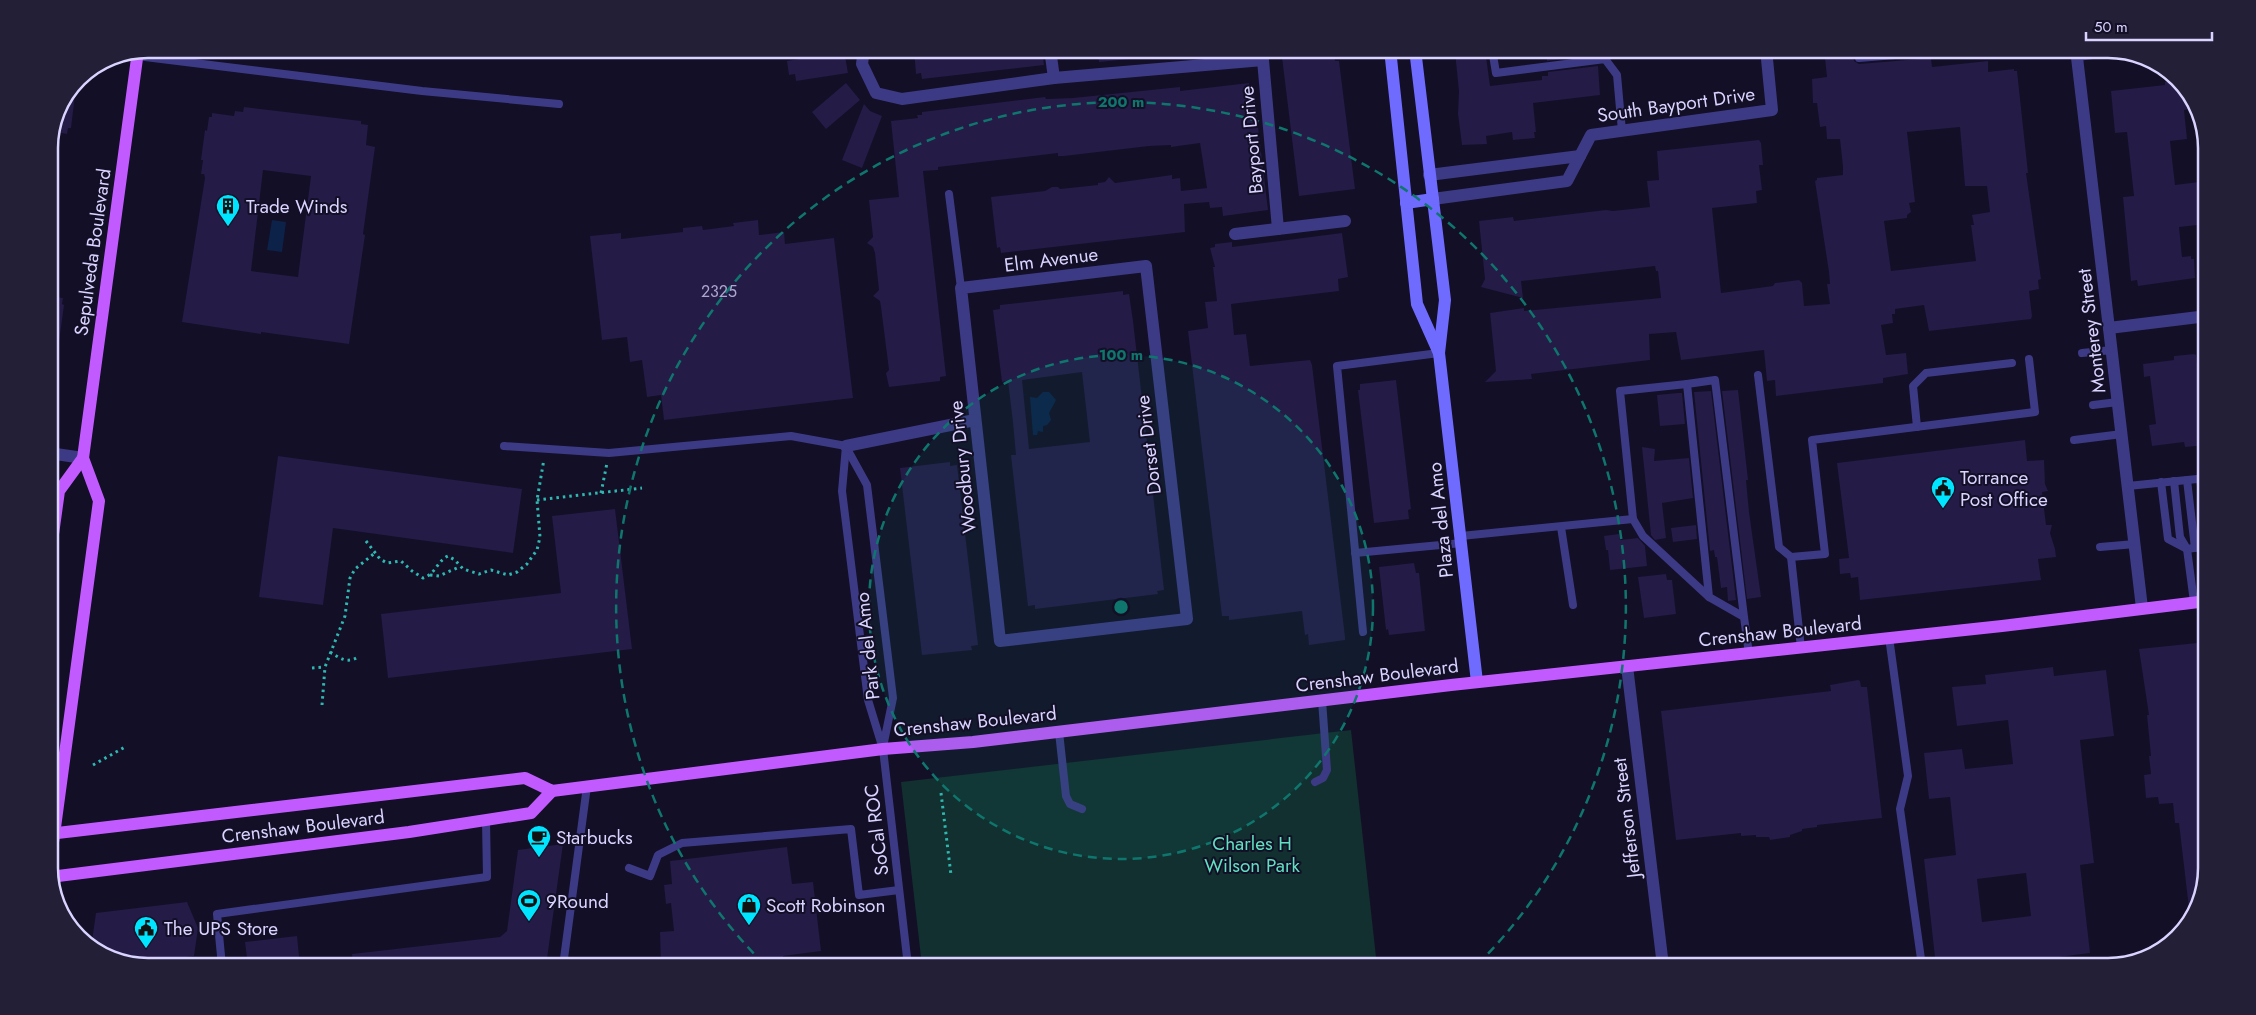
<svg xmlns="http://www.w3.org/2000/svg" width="2256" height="1015" font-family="Jost,sans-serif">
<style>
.green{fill:#12302f}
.water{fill:#0c2248}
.building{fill:#241b47;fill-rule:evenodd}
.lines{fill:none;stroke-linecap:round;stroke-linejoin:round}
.path{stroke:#2fb8b0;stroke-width:3;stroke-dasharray:2.5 4;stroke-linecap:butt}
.service{stroke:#3d3a85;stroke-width:8}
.minor{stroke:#3d3a85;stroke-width:12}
.tertiary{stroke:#3d3a85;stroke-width:12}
.secondary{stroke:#6f6bff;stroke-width:12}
.primary{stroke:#c25bff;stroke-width:12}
.ring{fill:none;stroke:#0f766e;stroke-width:2.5;stroke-dasharray:9 6}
.labels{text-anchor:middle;stroke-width:4;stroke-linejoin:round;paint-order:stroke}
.number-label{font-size:16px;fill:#aca6d1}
.street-label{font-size:19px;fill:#d9d4ff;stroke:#130f26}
.poi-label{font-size:19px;fill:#d9d4ff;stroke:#130f26;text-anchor:start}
.park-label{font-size:19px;fill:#5fe0c0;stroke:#130f26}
.rim{fill:none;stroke:#d9d4ff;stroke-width:2.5}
.centre{fill:#0f766e;stroke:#130f26;stroke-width:2.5}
.ring-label{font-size:15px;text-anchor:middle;font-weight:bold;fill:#0f766e;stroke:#130f26;stroke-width:4;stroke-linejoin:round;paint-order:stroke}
</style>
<rect width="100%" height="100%" fill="#130f26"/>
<polygon class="green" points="1351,730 1377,966 922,966 901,782"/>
<g class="water">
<polygon points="272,220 286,222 282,252 267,250"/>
<polygon points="1043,392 1049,392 1056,400 1049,413 1051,420 1047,425 1043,426 1043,432 1038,431 1037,435 1033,435 1030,397 1037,398"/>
</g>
<g class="building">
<polygon points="914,49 1042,49 1044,65 922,79 921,73 916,74"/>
<polygon points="1097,49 1140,49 1140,58 1099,62"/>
<polygon points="1281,49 1334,49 1335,61 1339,61 1355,189 1299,196"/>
<polygon points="1457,49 1485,49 1490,86 1542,80 1542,76 1548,76 1548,72 1598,66 1600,95 1533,103 1536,132 1534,132 1535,138 1513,140 1512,132 1486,136 1487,144 1462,145 1458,114 1459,91 1456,62 1456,58 1458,58"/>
<polygon points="1546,49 1596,49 1596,54 1547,61"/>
<path d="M1824,49H1852L1854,61L1859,64L1931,58L1932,67L1988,61V72L2014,69V71H2017L2028,173H2026L2041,279L2038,280L2039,289L2029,291L2032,316L2031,319L1929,331L1924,305L1895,309V314H1892L1893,323L1881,325L1886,355L1906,353L1908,374L1883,378V383L1776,396L1775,380L1767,381L1764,350L1681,360L1676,332L1649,334L1650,360L1531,374L1532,379L1485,382L1496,371L1490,313L1524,308V311L1661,298L1658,271H1656L1655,266L1521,281L1523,298L1481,287L1485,279L1479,221L1513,217L1514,221L1606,210L1613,211L1650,207L1647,181L1659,180L1657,151L1759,140L1761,143L1763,165H1759L1762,190L1756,191L1757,203L1712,208L1721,293L1773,286L1775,283L1799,280L1802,283L1804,306L1830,304L1827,284H1830L1829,272L1815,181L1817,180V178L1843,175V167L1840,139H1827L1826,126L1820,127L1817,103H1813L1812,79L1827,77ZM1960,127L1965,186H1987L1990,212L1972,215L1974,225H1971L1976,261L1891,271L1884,221L1907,218V215L1911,212L1909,203L1915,202L1907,132Z"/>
<polygon points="841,52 842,57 845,56 848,73 796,81 795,74 789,75 787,61"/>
<polygon points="77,79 71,128 68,128 67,134 51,131 56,109"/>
<polygon points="2176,81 2190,92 2196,108 2184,110 2187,139 2170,141 2175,185 2207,181 2207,224 2179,227 2182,257 2191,256 2191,259 2194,259 2195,278 2138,286 2137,280 2131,281 2123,197 2134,196 2127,132 2115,133 2111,91 2165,85 2165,82"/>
<polygon points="846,83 860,100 826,129 812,112"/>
<polygon points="1249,83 1249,85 1253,85 1268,210 1223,216 1222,207 1210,208 1209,202 1184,204 1185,232 1001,253 1000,247 997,248 991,197 1045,191 1052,187 1058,187 1060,189 1098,185 1098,183 1105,182 1109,177 1115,183 1172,175 1172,179 1180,178 1181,191 1207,188 1200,143 1171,147 1171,145 1149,146 1064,156 1058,156 1058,153 938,167 938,170 923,171 946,376 940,377 940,381 889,387 886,373 889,370 881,307 880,301 873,296 879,290 875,253 873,247 867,243 873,237 869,200 899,197 891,121 918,118 917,115 922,115 922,112 1045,97 1046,99 1073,98 1180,87 1180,91"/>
<polygon points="864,104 870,111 882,116 862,168 842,160"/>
<path d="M244,107L361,121V124L368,125L366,145L375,147L363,234L365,235L349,344L261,332V334L182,322L205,178L204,174H201L203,160H201L205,130L207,131L209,117H212V113L234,116L235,111L243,112ZM263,170L311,176L298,277L251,271Z"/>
<polygon points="758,220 759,235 784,232 785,244 834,238 853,398 664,420 661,395 647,397 642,360 630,362 627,337 602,340 590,236 621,233 621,239 683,232 683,228 702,226 703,230 734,226 733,223"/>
<polygon points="1342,233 1348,277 1338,279 1339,291 1231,304 1234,335 1246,334 1250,366 1310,360 1312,365 1345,637 1345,640 1309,645 1308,634 1305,635 1302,611 1229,620 1229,616 1222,616 1188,331 1208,328 1205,302 1217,301 1213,267 1215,267 1210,248 1215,247 1215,244 1232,242 1232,247"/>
<path d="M1123,291V295L1129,294L1133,321L1164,590L1157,591L1158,594L1035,609V605L1028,606L1011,455H1016L1013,422L1008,381L1002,382L993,310L1000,309V305ZM1082,372L1090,442L1029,449L1022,380Z"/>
<polygon points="49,296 63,298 62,304 64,305 57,357 49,356"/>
<polygon points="2194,354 2196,355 2198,372 2205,371 2207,394 2201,394 2204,423 2207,422 2207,445 2185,447 2184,442 2152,446 2149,425 2156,424 2150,376 2144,377 2143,364 2174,360 2174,356"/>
<polygon points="1396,380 1411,509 1408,510 1409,519 1374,523 1358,390 1360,390 1360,384"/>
<polygon points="1738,390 1748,480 1746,480 1749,512 1761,597 1747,599 1722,391"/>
<polygon points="1711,391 1736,600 1728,601 1727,587 1721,588 1717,557 1715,557 1714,550 1710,551 1694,392"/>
<polygon points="1678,393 1682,393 1685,424 1660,426 1657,395"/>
<polygon points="2025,440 2027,461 2044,460 2045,484 2048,491 2042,492 2046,525 2052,525 2050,533 2055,549 2056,557 2038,559 2041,580 1860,600 1858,577 1851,578 1850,573 1840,574 1839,559 1849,558 1837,463"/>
<polygon points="1642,447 1655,449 1654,461 1689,458 1693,498 1662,503 1666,538 1655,540 1651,535"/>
<polygon points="278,456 522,489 513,553 333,528 323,605 259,597"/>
<polygon points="950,462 950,466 957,465 978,645 971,646 972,650 922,655 900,468"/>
<polygon points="615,509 632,649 388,678 381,614 561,593 552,516"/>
<polygon points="1696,525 1697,539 1673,542 1671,528"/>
<polygon points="1619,534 1620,540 1638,538 1645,546 1647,566 1610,570 1608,550 1606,550 1604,536"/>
<polygon points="1414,563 1416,573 1419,573 1425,631 1389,635 1388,629 1386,630 1379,567"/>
<polygon points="1666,574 1667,580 1672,580 1676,614 1644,618 1638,577"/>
<polygon points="2207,642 2207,868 2200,906 2190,917 2179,823 2175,823 2173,803 2159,804 2158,797 2146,798 2144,775 2151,774 2149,756 2151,756 2147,715 2149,715 2139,649"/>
<path d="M2053,667L2054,676L2106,670L2114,736L2080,740L2094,863L2080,865L2090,953L1988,966H1936L1924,859L1956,855L1950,797L1929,799L1924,753L1962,749L1965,769L2013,764L2008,720L1957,726L1952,687L1986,684L1985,675ZM2026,873L2031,916L1982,922L1977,879Z"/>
<polygon points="1858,680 1860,681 1861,687 1867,687 1882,818 1817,825 1817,827 1802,829 1802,831 1790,835 1790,837 1770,840 1769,837 1756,837 1756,835 1741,836 1741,833 1676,840 1661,711 1831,691 1830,685"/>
<polygon points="563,844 546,966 353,966 352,954 500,937 507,931 518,850"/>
<polygon points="787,847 792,884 813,882 821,951 783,956 784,966 661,966 660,932 674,931 671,903 666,904 664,885 672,884 670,861"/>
<polygon points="187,902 198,928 194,956 134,964 109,959 94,947 92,941 96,913"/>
<polygon points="297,936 300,966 248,966 245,942"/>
</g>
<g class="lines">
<g class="path">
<polyline points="601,493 607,463"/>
<polyline points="537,500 642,488"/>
<path d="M366,541L380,559L387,563L401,561L412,571L423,578C436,574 437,561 448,556L455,560L463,569L479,574L491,570L508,575L517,572L527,564L537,550L540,537L537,500L544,459"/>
<polyline points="430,575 439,576 459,567"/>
<path d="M330,652C340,658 347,664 358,657"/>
<polyline points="312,668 325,667"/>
<polyline points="322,705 325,667 345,616 350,578 355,569 376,552"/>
<polyline points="93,765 125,747"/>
<polyline points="941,793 951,875"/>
</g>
<g class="service">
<polyline points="486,49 515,52 515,49"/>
<polyline points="1492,49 1496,73 1605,59 1617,75 1622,131"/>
<polyline points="1858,49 1859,58 1969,49"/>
<polyline points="137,56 422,91 559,104"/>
<polyline points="949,194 961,288"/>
<polyline points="2082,353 2112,350"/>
<polyline points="1758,375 1779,547 1791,557"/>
<polyline points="2093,405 2118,402"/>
<polyline points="1917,427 1913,386 1926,373 2012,363"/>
<polyline points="2074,440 2122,434"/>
<polyline points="504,446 609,453 791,436 846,446"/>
<polyline points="846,446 842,491 868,700 883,749 908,966"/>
<polyline points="846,447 867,485 893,698 883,747"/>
<polyline points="2200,478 2207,537"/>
<polyline points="2187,480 2195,548"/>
<polyline points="2174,481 2180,537 2187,549 2194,602"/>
<polyline points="2161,482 2168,539 2187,549 2207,546"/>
<polyline points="2128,486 2207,478"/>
<polyline points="1633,519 1620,391 1687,384"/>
<polyline points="1561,527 1573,605"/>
<polyline points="1461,536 1633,519 1643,536 1709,597"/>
<polyline points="2100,547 2135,544"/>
<polyline points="1355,553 1462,543"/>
<polyline points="1744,617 1709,597 1687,384 1715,380 1744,617 1749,654"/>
<polyline points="1363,632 1337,366 1439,353"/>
<polyline points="1889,637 1908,776 1900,809 1922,966"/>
<polyline points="1801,648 1791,557 1825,554 1812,440 2035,412 2029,359"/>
<polyline points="1059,732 1066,796 1070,804 1082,809"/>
<polyline points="1315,782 1323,778 1327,770 1322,700"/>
<polyline points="629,868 650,876 658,855 682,843 851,829 859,895 899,890"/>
<polyline points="222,966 217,914 487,877 486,820"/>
<polyline points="563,966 587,786"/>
</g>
<g class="minor">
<polyline points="864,49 862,64 876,93 902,99 1054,78 1263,60"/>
<polyline points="1050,49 1054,78"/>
<polyline points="1262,49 1278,229"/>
<polyline points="2077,55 2115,50"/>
<polyline points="1429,175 1580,156"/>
<polyline points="1433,199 1567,181 1591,135 1772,110 1766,49"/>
<polyline points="1235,234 1345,221"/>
<polygon points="1146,266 1187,619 1000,641 961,288"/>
<polyline points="2109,328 2207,316"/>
<polyline points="846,446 975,420"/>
<polyline points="49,453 83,458"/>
<polyline points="1627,666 1663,966"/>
</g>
<polyline class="tertiary" points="2076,49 2142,608"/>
<g class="secondary">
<polyline points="1390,49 1417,304 1439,353"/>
<polyline points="1415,49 1445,300 1439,353 1477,682"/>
<polyline points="1406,203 1433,199"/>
</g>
<g class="primary">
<polyline points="49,563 59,491 83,458"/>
<polyline points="49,834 525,778 552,791 883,749 973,742 1451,685 2002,626 2207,601"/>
<polyline points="49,872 99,501 83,458 138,51"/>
<polyline points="50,877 409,832 531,813 552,791"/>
</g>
</g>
<circle cx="1121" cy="607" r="252" fill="#0f766e" fill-opacity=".12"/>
<g class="ring">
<circle cx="1121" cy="607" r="252"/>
<path d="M764 964A505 505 0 1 1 1478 964"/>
</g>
<defs>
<g id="building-pin" transform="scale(1.25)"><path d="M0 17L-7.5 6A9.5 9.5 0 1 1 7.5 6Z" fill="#00e5ff" stroke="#130f26"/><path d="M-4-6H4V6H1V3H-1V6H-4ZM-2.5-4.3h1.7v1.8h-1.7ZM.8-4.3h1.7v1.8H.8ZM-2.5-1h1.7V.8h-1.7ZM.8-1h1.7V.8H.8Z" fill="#111"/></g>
<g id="civic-pin" transform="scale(1.25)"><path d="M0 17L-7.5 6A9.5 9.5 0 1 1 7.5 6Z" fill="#00e5ff" stroke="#130f26"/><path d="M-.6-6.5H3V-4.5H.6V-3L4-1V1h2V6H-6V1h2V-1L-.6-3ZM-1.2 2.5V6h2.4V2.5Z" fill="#111"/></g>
<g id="cafe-pin" transform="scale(1.25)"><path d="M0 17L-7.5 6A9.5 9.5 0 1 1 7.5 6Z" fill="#00e5ff" stroke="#130f26"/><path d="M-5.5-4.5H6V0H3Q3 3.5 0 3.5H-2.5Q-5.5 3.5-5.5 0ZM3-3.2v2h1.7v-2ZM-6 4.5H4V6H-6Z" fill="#111"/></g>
<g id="stadium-pin" transform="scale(1.25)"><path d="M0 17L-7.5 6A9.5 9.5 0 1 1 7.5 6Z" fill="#00e5ff" stroke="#130f26"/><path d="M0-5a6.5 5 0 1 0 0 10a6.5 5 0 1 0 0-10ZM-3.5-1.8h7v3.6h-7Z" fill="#111"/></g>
<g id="shop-pin" transform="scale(1.25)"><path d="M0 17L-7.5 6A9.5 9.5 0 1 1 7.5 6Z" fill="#00e5ff" stroke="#130f26"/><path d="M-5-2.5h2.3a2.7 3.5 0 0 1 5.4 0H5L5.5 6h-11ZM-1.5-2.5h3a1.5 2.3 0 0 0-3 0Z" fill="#111"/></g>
</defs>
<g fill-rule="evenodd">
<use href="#building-pin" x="228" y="206"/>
<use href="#civic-pin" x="1943" y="488"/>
<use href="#cafe-pin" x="539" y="837"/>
<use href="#stadium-pin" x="529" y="901"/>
<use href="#shop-pin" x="749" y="905"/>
<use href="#civic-pin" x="146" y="928"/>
</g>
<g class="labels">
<g class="number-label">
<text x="719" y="297">2325</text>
</g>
<g class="street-label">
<text transform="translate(1676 104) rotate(-8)" y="7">South Bayport Drive</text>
<text transform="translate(1251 140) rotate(-95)" y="7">Bayport Drive</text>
<text transform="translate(92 252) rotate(-82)" y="7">Sepulveda Boulevard</text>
<text transform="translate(1051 259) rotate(-7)" y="7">Elm Avenue</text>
<text transform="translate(2091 331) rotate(-97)" y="7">Monterey Street</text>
<text transform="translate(1148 445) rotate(-97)" y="7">Dorset Drive</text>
<text transform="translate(962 467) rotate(-96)" y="7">Woodbury Drive</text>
<text transform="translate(1440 520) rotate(-96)" y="7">Plaza del Amo</text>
<text transform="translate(1780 631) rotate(-6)" y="7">Crenshaw Boulevard</text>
<text transform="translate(867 646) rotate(-96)" y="7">Park del Amo</text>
<text transform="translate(1377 675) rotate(-7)" y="7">Crenshaw Boulevard</text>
<text transform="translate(975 721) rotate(-6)" y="7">Crenshaw Boulevard</text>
<text transform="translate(1626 818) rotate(-97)" y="7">Jefferson Street</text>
<text transform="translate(303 826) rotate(-7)" y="7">Crenshaw Boulevard</text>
<text transform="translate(876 830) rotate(-97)" y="7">SoCal ROC</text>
</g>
<g class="poi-label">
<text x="246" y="213">Trade Winds</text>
<text x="1960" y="484">Torrance<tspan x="1960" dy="22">Post Office</tspan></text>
<text x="556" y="844">Starbucks</text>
<text x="546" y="908">9Round</text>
<text x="766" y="912">Scott Robinson</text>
<text x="164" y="935">The UPS Store</text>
</g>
<g class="park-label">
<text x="1252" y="850">Charles H<tspan x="1252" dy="22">Wilson Park</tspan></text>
</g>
</g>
<path d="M0 0H2256V1015H0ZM148 58H2108A90 90 0 0 1 2198 148V868A90 90 0 0 1 2108 958H148A90 90 0 0 1 58 868V148A90 90 0 0 1 148 58Z" fill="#231f37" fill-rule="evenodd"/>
<path class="rim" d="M148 58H2108A90 90 0 0 1 2198 148V868A90 90 0 0 1 2108 958H148A90 90 0 0 1 58 868V148A90 90 0 0 1 148 58Z"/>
<circle cx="1121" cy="607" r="8" class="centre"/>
<g class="ring-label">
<text x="1121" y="107">200 m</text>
<text x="1121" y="360">100 m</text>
</g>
<path d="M2086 32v8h126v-8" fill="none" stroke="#d9d4ff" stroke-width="2.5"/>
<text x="2094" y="32" font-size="15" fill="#d9d4ff" stroke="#130f26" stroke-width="4" paint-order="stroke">50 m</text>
</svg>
